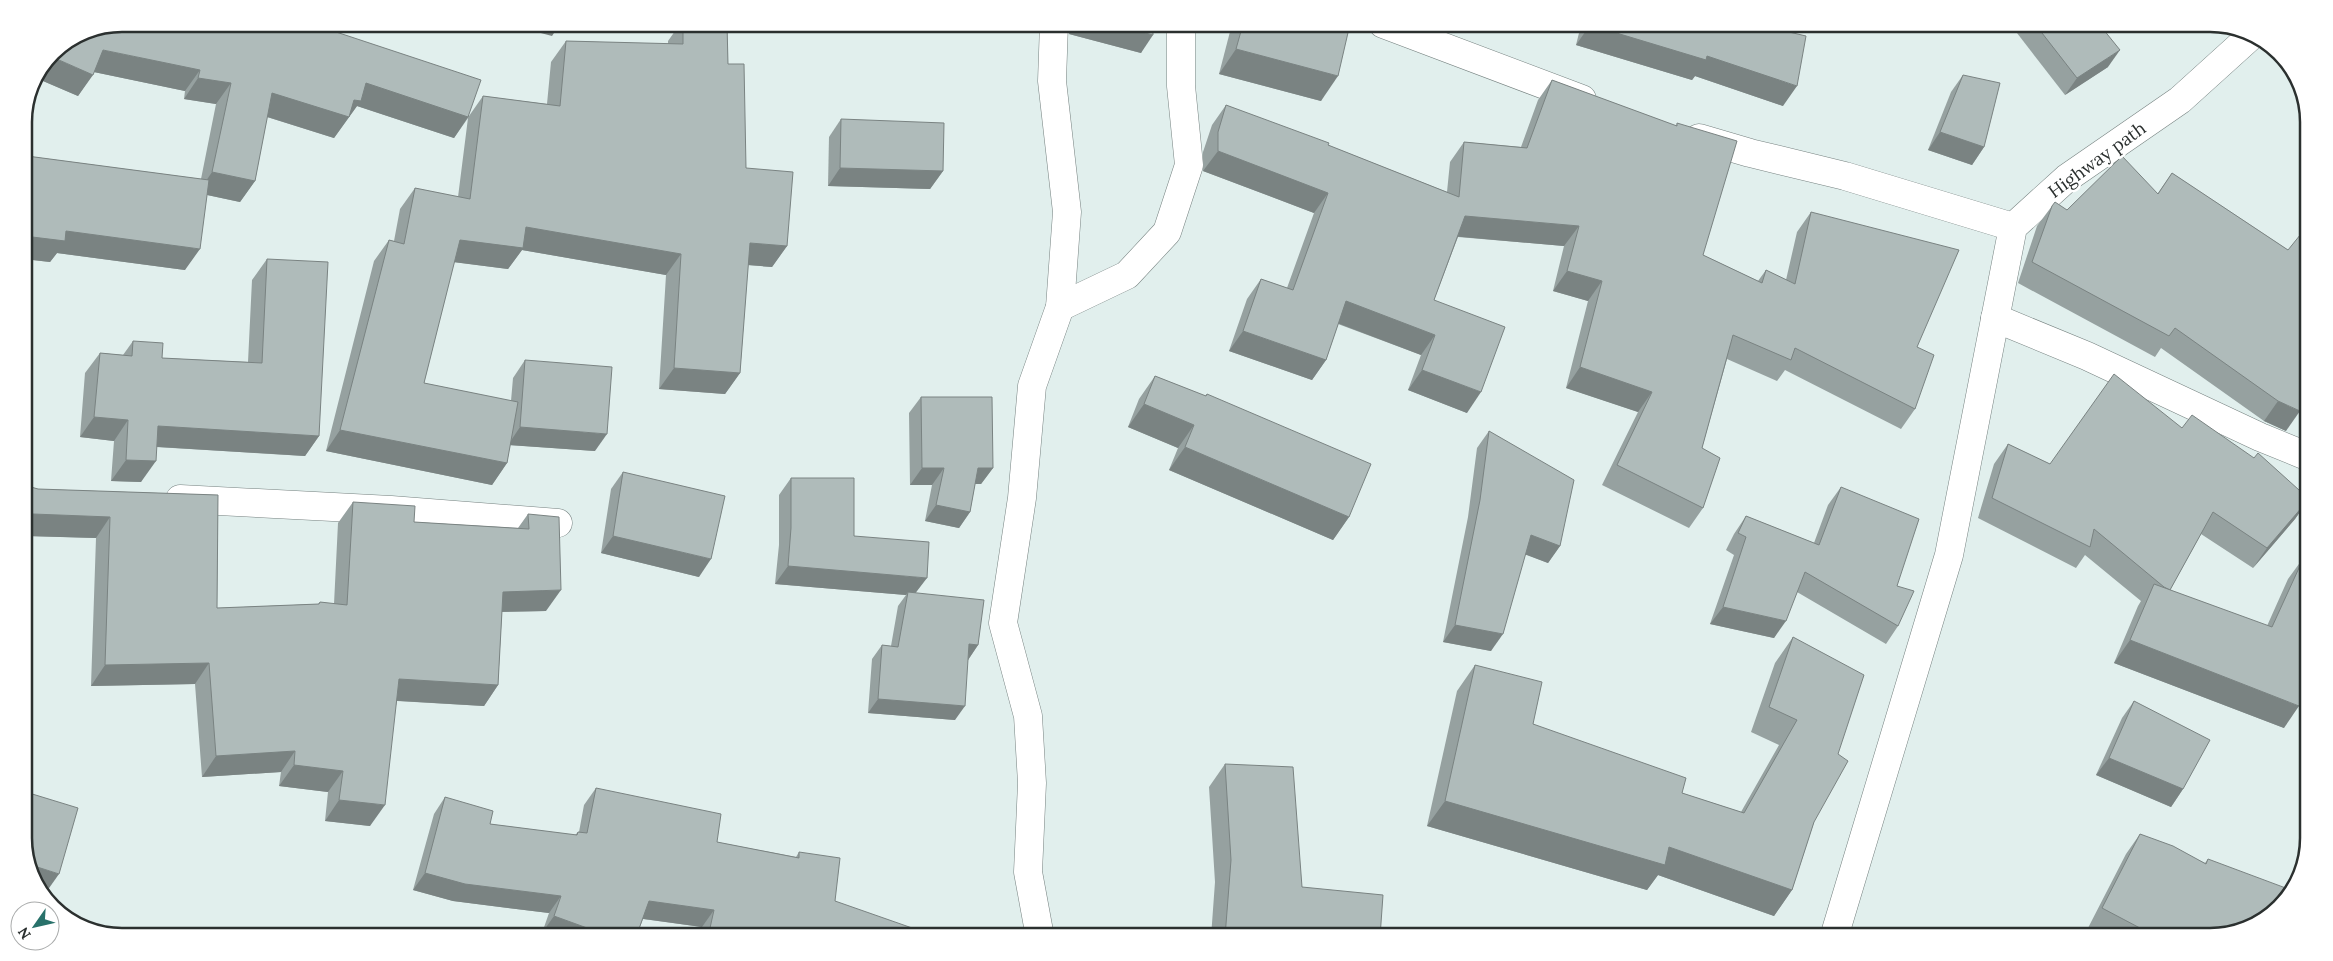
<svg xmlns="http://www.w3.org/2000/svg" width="2333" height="961" font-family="Lora,serif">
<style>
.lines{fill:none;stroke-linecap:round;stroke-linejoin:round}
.minor-casing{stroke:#768280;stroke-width:29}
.minor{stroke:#fff;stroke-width:28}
.wall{fill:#96a1a0}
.shaded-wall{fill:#7a8382}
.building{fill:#afbbba;stroke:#7a8382}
.labels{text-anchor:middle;stroke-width:5;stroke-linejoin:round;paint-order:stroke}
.street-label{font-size:18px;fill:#2b302f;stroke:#fff}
.rim{fill:none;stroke:#2b302f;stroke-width:2.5}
</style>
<rect width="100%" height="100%" fill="#e1efed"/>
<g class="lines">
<g class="minor-casing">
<g id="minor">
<polyline points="1383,24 1582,99"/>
<polyline points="1699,138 1750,153 1845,176 2013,227"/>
<polyline points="1060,307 1127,275 1167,232 1189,165 1181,86 1181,29 1184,24"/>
<polyline points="1995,318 2087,356 2260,437 2309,457"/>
<polyline points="180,499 391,510 558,523"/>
<polyline points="1040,937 1028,872 1032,783 1028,716 1003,623 1022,498 1032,386 1060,307 1067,212 1052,81 1054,24"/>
<polyline points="1834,937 1949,555 2013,227 2067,178 2180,100 2253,34"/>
</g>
</g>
<use href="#minor" class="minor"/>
</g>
<g class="wall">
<polygon points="299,24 312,24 469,116 483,96 547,104 551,62 566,41 668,44 668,41 680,24 727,24 728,64 746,168 787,246 772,267 748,265 740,373 725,394 659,389 666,275 522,250 508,269 454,262 424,383 511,401 513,378 525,360 595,451 510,445 507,463 492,485 326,451 374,261 389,240 394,241 400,209 415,188 458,197 468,118 454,138 357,106 334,138 267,117 255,181 240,202 207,195 185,270 57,253 50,262 24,259 24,160 27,156 201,179 216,104 184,99 185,91 94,72 78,96 36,78 297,26"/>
<polygon points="1068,24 1153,24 1141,53 1069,34"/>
<polygon points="1232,24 1350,24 1321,101 1219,74"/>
<polygon points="1576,24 1792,24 1789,32 1783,106 1695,76 1692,80 1576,45 1581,25"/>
<polygon points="2010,24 2099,24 2108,67 2065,95"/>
<polygon points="1963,75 1984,147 1972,165 1928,150 1951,92"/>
<polygon points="1552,80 1676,126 1677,123 1703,255 1758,281 1766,270 1786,280 1797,232 1811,212 1917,347 1915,409 1901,429 1785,370 1777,381 1727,359 1702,448 1703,508 1689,528 1602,485 1638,412 1566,388 1588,301 1553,291 1564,246 1458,237 1434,300 1467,413 1408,390 1421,355 1338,324 1326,360 1312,380 1229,351 1247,299 1261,279 1287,288 1314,213 1203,171 1203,152 1212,125 1226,105 1447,192 1450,162 1464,142 1521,147 1538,100"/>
<polygon points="841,119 943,171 930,189 828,186 829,137"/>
<polygon points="2172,173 2288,250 2286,431 2264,421 2161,348 2155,357 2018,283 2037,226 2052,206 2067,210 2158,193"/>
<polygon points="267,259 319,436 305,456 156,447 141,482 111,481 114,441 80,437 85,373 100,353 123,355 133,341 162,358 248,362 252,280"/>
<polygon points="1155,376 1205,396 1207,394 1349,517 1333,540 1169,470 1178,448 1128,427 1139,399"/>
<polygon points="921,397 993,468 981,484 975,484 970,512 959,528 925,521 932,485 910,485 909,413"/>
<polygon points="2182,428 2309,499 2295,519 2253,568 2201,534 2170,590 2267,626 2288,579 2304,557 2284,728 2114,663 2138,606 2141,601 2085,555 2076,568 1978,518 1994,464 2008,444 2050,464"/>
<polygon points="1489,431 1560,546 1548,563 1525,554 1491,651 1443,642 1468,517 1477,448"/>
<polygon points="623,472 699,577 601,553 611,489"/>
<polygon points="791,478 916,593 978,645 968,660 955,720 868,713 872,659 882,645 891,646 898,606 906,595 775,584 779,545 779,495"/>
<polygon points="31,487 38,489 218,495 217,608 318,604 320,602 334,604 338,523 353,502 414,522 518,528 528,514 546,611 502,612 498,685 484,706 397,701 370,826 325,821 328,792 279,786 281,772 202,777 195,684 91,686 96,538 31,536"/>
<polygon points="1841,487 1897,586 1898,626 1886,644 1797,592 1774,638 1710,624 1734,555 1726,550 1734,534 1746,516 1814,543 1828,505"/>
<polygon points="1793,637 1814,822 1792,890 1774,916 1658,875 1647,890 1427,826 1457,691 1475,665 1533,724 1682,793 1741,812 1779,745 1751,732 1775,663"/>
<polygon points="2134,701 2183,789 2171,807 2096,775 2122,718"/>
<polygon points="1225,764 1302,887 1380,937 1211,937 1215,882 1209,787"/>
<polygon points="596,788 717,842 796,857 799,852 835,901 912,937 700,937 702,927 643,919 636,937 554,937 542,933 549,913 453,901 413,890 434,814 445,797 490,824 575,835 578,832 579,832 584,805"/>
<polygon points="29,793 47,891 24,846 24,800"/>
<polygon points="2140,834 2205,863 2208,859 2211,937 2106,937 2088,928 2126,854"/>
</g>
<g class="shaded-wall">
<polygon points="507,24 560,24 552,36"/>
<polygon points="1076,24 1109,24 1153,35 1141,53 1069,34"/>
<polygon points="1590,25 1707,56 1797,86 1783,106 1695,76 1692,80 1576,45"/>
<polygon points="1236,49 1338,76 1321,101 1219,74"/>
<polygon points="103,50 200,70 185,91 89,71"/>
<polygon points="2120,50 2108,67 2065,95 2077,78"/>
<polygon points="50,56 93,75 78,96 36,78"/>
<polygon points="198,78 231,83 216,104 184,99"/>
<polygon points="366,83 468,117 454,138 357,106 334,138 258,114 272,93"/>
<polygon points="1940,132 1984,147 1972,165 1928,150"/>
<polygon points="1218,151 1328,193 1314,213 1203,171"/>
<polygon points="840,168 943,171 930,189 828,186"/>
<polygon points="212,172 255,181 240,202 198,193"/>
<polygon points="1465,216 1579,226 1564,246 1451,236"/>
<polygon points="526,227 681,254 666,275 522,250 508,269 445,261 460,240"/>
<polygon points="66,231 200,249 185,270 57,253 50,262 24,259 24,236"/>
<polygon points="750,243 787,246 772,267 735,264"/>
<polygon points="1567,271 1602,281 1588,301 1553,291"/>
<polygon points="1346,301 1435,335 1421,355 1332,321"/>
<polygon points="1243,331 1326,360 1312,380 1229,351"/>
<polygon points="1580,367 1652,392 1638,412 1566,388"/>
<polygon points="674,368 740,373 725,394 659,389"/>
<polygon points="1422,370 1481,392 1467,413 1408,390"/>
<polygon points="2278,401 2300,411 2286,431 2264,421"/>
<polygon points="1144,404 1194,425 1178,448 1128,427"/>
<polygon points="94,417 128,420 114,441 80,437"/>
<polygon points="158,426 319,436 305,456 143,446"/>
<polygon points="520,427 607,434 595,451 508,445"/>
<polygon points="340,430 507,463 492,485 326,451"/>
<polygon points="1185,447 1349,517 1333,540 1169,470"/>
<polygon points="126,460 156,461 141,482 111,481"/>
<polygon points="922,468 944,468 932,485 910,485"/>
<polygon points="978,468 993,468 981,484 967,484"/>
<polygon points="2309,499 2295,519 2253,568 2267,548"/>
<polygon points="936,505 970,512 959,528 925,521"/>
<polygon points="33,514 110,517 96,538 24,536"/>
<polygon points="1531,535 1560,546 1548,563 1519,552"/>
<polygon points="613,536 711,559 699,577 601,553"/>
<polygon points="788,566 927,578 914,595 908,592 906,595 775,584"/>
<polygon points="561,590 546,611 489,612 503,592"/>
<polygon points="1723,607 1786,621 1774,638 1710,624"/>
<polygon points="1455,625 1503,634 1491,651 1443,642"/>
<polygon points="2130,640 2299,706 2284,728 2114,663"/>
<polygon points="969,644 978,645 968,660"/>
<polygon points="209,663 195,684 91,686 105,665"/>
<polygon points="399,679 498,685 484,706 384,700"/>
<polygon points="878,699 965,706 955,720 868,713"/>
<polygon points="295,751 281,772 202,777 216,756"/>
<polygon points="2109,758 2183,789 2171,807 2096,775"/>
<polygon points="294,765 343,771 328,792 279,786"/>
<polygon points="339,800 385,805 370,826 325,821"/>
<polygon points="1445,801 1669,847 1792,890 1774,916 1658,875 1647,890 1427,826"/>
<polygon points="31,865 59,874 47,891 40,889"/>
<polygon points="425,873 561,896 549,913 453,901 413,890"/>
<polygon points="649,901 714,910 702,927 637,918"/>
<polygon points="554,916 612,937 554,937 542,933"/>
</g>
<g class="building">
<polygon points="122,24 285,24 300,27 301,24 312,24 481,80 468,117 366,83 361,101 354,100 349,117 272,93 255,181 212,172 231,83 198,78 200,70 103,50 93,75 50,56 53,52 85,31"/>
<polygon points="683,24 727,24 728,64 744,64 746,168 793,172 787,246 750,243 740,373 674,368 681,254 526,227 523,248 460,240 424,383 518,402 507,463 340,430 389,240 404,244 415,188 470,199 483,96 560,106 566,41 683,44"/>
<polygon points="1109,24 1153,24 1153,35"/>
<polygon points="1243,24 1350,24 1338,76 1236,49"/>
<polygon points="1590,24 1792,24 1789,32 1806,36 1797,86 1707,56 1706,60 1590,25"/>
<polygon points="2035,24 2099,24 2120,50 2077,78"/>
<polygon points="1963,75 2000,83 1984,147 1940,132"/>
<polygon points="1552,80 1677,126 1677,123 1737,141 1703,255 1762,283 1766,270 1795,284 1811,212 1959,250 1917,347 1934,355 1915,409 1795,348 1791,360 1733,335 1702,448 1720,458 1703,508 1617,465 1652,392 1580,367 1602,281 1567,271 1579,226 1465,216 1434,300 1505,327 1481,392 1422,370 1435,335 1346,301 1326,360 1243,331 1261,279 1293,290 1328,193 1218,151 1218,132 1226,105 1329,143 1328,145 1459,197 1464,142 1527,148"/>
<polygon points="841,119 944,123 943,171 840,168"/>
<polygon points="27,156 209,180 200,249 66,231 65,241 24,236 24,164 26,164"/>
<polygon points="2122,156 2158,194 2172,173 2288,250 2309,224 2309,397 2300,411 2278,401 2175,328 2169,336 2032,262 2052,206 2055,202 2067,210"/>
<polygon points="267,259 328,262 319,436 158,426 156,461 126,460 128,420 94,417 100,353 132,356 133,341 163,343 162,358 262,363"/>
<polygon points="525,360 612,367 607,434 520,427"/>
<polygon points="2114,374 2182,428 2192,415 2254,458 2258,453 2309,499 2267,548 2213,512 2170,590 2164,587 2094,529 2090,547 1992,498 2008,444 2050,464"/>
<polygon points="1155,376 1206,396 1207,394 1371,464 1349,517 1185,447 1194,425 1144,404"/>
<polygon points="921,397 992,397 993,468 978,468 970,512 936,505 944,468 922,468"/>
<polygon points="1489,431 1574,480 1560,546 1531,535 1503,634 1455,625 1480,500"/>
<polygon points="623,472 725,496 711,559 613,536"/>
<polygon points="791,478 854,478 854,536 929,542 927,578 788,566 791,528"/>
<polygon points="24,482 27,483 31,487 38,489 218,495 217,608 319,604 320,602 347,605 353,502 415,506 414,522 529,529 528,514 559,517 561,590 503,592 498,685 399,679 385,805 339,800 343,771 294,765 295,751 216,756 209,663 105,665 110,517 33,514 24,649"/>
<polygon points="1841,487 1919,519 1897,586 1914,591 1898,626 1805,572 1786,621 1723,607 1746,537 1738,533 1746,516 1819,545"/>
<polygon points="2304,557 2309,560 2309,677 2299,706 2130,640 2154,584 2272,627"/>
<polygon points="908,592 984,600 978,645 969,644 965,706 878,699 882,645 898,647"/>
<polygon points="1793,637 1864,675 1838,754 1848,761 1814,822 1792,890 1669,847 1665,865 1445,801 1475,665 1542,682 1533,724 1686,778 1682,793 1744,813 1797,720 1769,707"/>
<polygon points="2134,701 2210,740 2183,789 2109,758"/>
<polygon points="1225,764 1293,767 1302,887 1383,895 1380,937 1225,937 1231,860"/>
<polygon points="596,788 721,814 717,842 799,858 799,852 840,858 835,901 915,929 912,937 708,937 714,910 649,901 636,937 612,937 554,916 561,896 465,884 425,873 445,797 493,811 490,824 577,835 578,832 587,833"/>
<polygon points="29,793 78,808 59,874 31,865 24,846 24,810"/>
<polygon points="2140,834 2173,846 2206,864 2208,859 2291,890 2266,921 2211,937 2157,937 2102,908"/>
</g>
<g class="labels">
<g class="street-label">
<text transform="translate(2097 160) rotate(-36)" y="6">Highway path</text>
</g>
</g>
<path d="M0 0H2333V961H0ZM122 32H2210A90 90 0 0 1 2300 122V838A90 90 0 0 1 2210 928H122A90 90 0 0 1 32 838V122A90 90 0 0 1 122 32Z" fill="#fff" fill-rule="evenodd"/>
<path class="rim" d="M122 32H2210A90 90 0 0 1 2300 122V838A90 90 0 0 1 2210 928H122A90 90 0 0 1 32 838V122A90 90 0 0 1 122 32Z"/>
<g transform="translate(35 926) rotate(236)"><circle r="24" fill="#ffffff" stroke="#aaacac"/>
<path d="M0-4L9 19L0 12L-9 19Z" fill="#28716a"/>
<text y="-8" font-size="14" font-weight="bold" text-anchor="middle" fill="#2b302f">N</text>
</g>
</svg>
